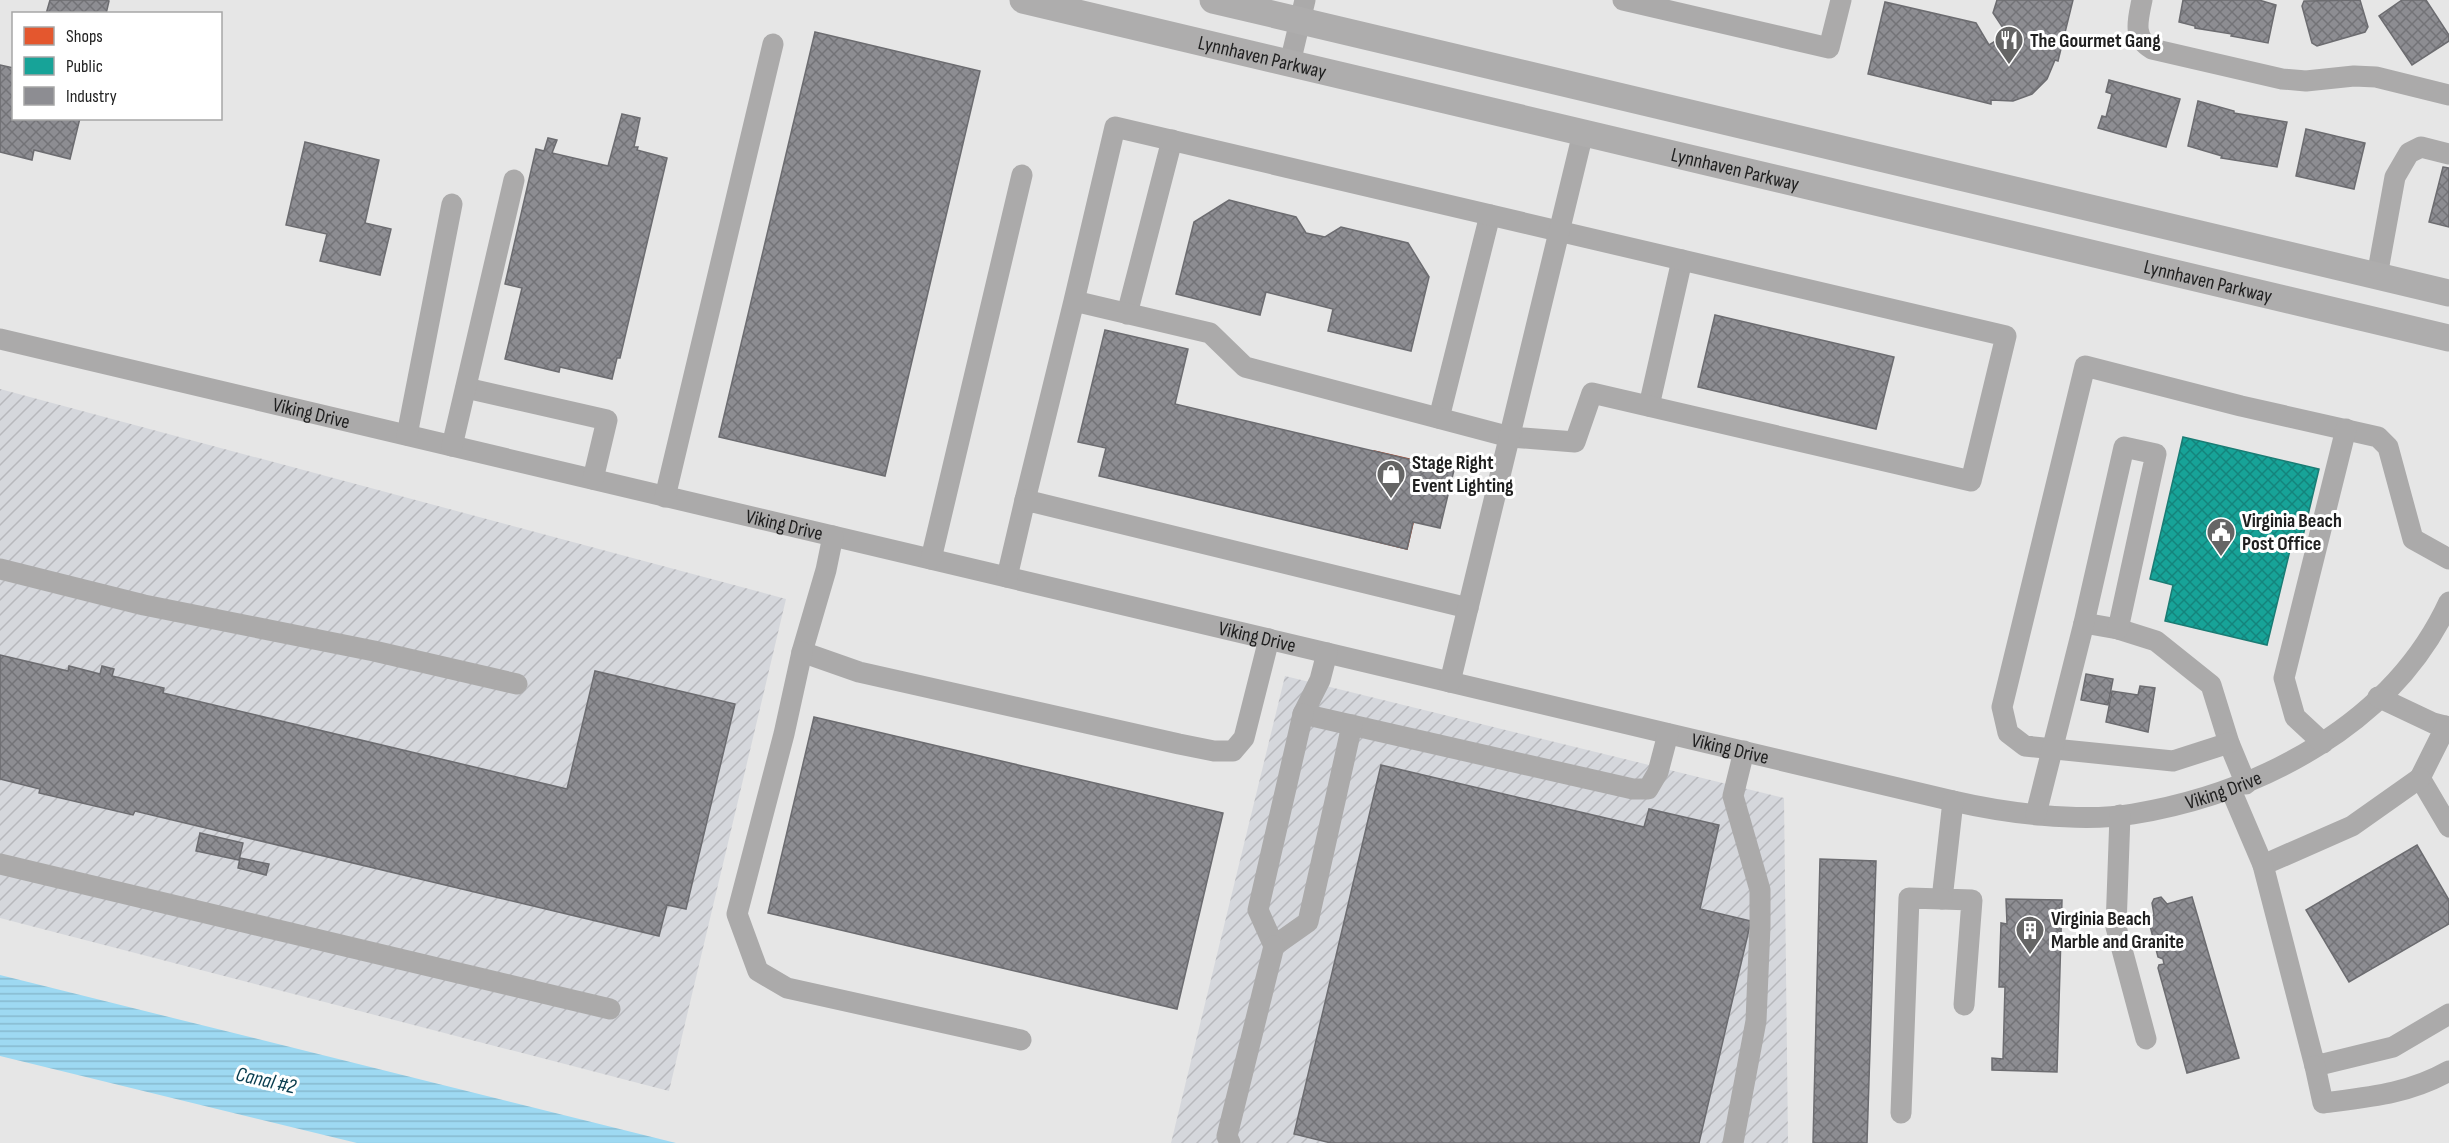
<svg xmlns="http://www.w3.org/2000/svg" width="2449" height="1143" font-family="'Sofia Sans Condensed',sans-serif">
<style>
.industrial{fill:url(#industrial-furrows)}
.water{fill:url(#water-rules)}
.shops{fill:url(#shops-cross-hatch);stroke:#a9462a;stroke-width:1.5}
.public{fill:url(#public-cross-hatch);stroke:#1a7c74;stroke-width:1.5}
.industry{fill:url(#industry-cross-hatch);stroke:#6c6c70;stroke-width:1.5}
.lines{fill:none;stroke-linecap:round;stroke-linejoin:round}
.minor{stroke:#abaaaa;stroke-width:21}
.major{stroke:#aeadad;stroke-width:27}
.labels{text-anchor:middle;stroke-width:6;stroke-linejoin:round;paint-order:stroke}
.poi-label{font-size:20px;font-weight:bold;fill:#202020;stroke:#fff;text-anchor:start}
.street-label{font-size:20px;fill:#202020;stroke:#fff}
.water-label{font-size:21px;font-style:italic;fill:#083c4e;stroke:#fff}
</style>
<defs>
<pattern id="industrial-furrows" width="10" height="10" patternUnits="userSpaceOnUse" patternTransform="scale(1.5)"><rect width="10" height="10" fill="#d5d7dc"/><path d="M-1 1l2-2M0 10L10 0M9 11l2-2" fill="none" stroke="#b7b8bc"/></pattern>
<pattern id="water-rules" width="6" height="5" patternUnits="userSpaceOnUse" patternTransform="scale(1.5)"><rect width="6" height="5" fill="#9ed9f2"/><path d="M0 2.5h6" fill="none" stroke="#88bacf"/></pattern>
<pattern id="shops-cross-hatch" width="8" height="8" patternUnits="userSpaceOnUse" patternTransform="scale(1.5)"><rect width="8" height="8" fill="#e4572e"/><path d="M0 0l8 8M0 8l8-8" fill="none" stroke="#b84827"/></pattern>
<pattern id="public-cross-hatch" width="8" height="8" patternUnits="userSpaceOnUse" patternTransform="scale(1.5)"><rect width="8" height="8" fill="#17a398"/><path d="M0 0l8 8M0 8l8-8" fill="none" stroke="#14847c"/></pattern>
<pattern id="industry-cross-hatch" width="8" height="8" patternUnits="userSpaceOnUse" patternTransform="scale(1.5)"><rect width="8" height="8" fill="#8d8d92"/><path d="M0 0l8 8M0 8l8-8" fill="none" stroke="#737377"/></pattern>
</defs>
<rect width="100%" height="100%" fill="#e6e6e6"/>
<g class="industrial">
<polygon points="0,389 786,599 669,1091 0,918"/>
<polygon points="1285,676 1784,798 1788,1143 1171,1143"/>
</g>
<polygon class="water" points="0,975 676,1143 357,1143 0,1056"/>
<polygon class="shops" points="1374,451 1427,463 1407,549 1354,536"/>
<polygon class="public" points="2183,437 2319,469 2303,536 2294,534 2267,645 2165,621 2173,585 2150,579"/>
<g class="industry">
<polygon points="50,0 106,0 109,1 106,14 46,14"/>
<polygon points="1997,0 2073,0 2058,61 2055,60 2047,79 2032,94 2013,101 1991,100 1991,104 1868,74 1885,2 1976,23 1989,45 2007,34 1993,13"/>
<polygon points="2183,0 2259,0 2276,5 2268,43 2231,36 2232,34 2195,28 2195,26 2179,22"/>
<polygon points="2360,0 2368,27 2365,32 2317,46 2312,43 2302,6 2304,1"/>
<polygon points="2402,0 2426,0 2449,35 2449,41 2412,65 2379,16"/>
<polygon points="815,32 980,71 885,476 719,437"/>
<polygon points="0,65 14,68 14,118 80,118 70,159 34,150 32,160 0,152"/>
<polygon points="2109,80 2180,99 2166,147 2098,128 2102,116 2106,117 2112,94 2106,92"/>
<polygon points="2198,101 2234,111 2234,113 2287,122 2277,167 2221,158 2222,156 2188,146"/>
<polygon points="622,114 640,118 634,147 638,147 637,150 667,158 620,358 617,358 612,379 560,367 559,372 505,359 522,288 505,284 536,149 544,151 548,138 557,140 552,153 608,166"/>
<polygon points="2306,129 2365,143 2354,189 2296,176"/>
<polygon points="305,142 379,160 365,223 391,229 380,275 320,261 327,234 286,225"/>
<polygon points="2443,167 2449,168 2449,227 2429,222"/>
<polygon points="1229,200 1296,217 1306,233 1325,237 1341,227 1408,243 1429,277 1411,351 1328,331 1333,309 1266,292 1260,315 1176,294 1194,222"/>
<polygon points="1715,315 1894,357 1876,429 1698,387"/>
<polygon points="1105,330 1188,349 1175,404 1454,470 1440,528 1413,522 1407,549 1099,476 1106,448 1078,442"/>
<polygon points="0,655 68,671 69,666 100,674 102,666 114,669 112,676 164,688 163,693 567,789 595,671 735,704 686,909 667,905 659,936 135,811 133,815 39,793 40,789 0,779"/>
<polygon points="2086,674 2113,679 2108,705 2081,700"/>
<polygon points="2140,686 2155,688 2148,732 2106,722 2112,691 2138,695"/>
<polygon points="814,717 1223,813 1177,1009 768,913"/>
<polygon points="1381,765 1644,827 1649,809 1719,825 1700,909 1751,921 1699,1143 1331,1143 1294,1134"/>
<polygon points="200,833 243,843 239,860 196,851"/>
<polygon points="2417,845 2449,900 2449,924 2349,982 2306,910"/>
<polygon points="240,858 269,864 266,875 238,868"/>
<polygon points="1820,859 1876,861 1867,1143 1813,1143"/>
<polygon points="2161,897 2167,904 2192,897 2239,1058 2187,1073 2158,968 2159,965 2164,964 2163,959 2158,957 2148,918 2154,915 2152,903 2154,899"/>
<polygon points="2006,899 2062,900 2057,1072 1992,1070 1992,1058 2003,1059 2005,987 1999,987 2001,923 2007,924"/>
</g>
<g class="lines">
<g class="minor">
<polyline points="1623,0 1829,48 1841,0"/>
<path d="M2142,0C2138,20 2132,37 2152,49L2282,79L2306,81L2354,76L2376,77L2449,95"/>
<polyline points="1290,63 1305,0"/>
<polyline points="2377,276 2395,177 2409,153 2421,147 2449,154"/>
<polyline points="1127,314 1172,140"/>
<path id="s1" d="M0,339L1953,801C2005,813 2080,823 2133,814C2260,793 2393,724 2449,602"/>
<polyline points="466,388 607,420 593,479"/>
<polyline points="1649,406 1682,260"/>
<polyline points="1439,418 1490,215"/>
<polyline points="407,435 452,204"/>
<polyline points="452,446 514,180"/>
<polyline points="665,497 773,44"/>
<polyline points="1025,500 1074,301 1210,333 1245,367 1510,437 1575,442 1592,393 1971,481 2006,336 1115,127 1074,301"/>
<polyline points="833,536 826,570 802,652 859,672 1179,744 1214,751 1233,751 1244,738 1269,639"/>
<polyline points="931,559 1022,175"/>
<polyline points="0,569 144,605 374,651 517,684"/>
<polyline points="1007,577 1025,500 1468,608"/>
<polyline points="2084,623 2118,629 2156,641 2211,685 2229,743 2246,784"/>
<polyline points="802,652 784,734 737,914 758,971 787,988 1021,1040"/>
<polyline points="1327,653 1320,680 1303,714 1633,789 1648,789 1658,772 1668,734"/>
<polyline points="1450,682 1583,133"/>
<polyline points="2378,697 2433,723 2449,727"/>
<polyline points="1303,714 1258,910 1274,946 1308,922 1352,725"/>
<polyline points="2446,726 2420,778 2449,827"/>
<polyline points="2229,743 2173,761 2025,746 2008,733 2002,707 2085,366 2241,406 2378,437 2388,447 2413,539 2449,559"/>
<polyline points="2323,743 2295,717 2284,678 2346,429"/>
<polyline points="2420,778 2352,826 2263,865 2315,1066 2393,1047 2449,1014"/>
<polyline points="2231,790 2263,865"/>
<polyline points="1953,801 1942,899 1972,900 1964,1005"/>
<polyline points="2036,814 2084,623 2124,447 2156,454 2118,629"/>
<polyline points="2120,815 2116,927 2146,1039"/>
<polyline points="0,864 610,1009"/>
<path d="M2315,1066L2323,1103C2369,1097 2408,1094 2449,1071"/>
<polyline points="1901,1113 1909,898 1942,899"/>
<polyline points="1230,1143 1227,1136 1274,946"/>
<polyline points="1733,1143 1756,1021 1760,926 1760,890 1733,796 1744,751"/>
</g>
<g class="major">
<path id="s2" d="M1023,0L2449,338"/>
<polyline points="1213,0 2449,293"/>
</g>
</g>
<defs>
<g id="restaurant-pin" transform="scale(1.5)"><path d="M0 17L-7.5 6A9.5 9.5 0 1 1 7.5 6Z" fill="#656565" stroke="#fff"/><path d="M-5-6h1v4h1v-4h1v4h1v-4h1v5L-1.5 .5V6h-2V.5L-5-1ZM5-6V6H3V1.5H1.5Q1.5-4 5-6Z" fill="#fff"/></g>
<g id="shop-pin" transform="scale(1.5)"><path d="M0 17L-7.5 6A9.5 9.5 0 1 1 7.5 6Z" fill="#656565" stroke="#fff"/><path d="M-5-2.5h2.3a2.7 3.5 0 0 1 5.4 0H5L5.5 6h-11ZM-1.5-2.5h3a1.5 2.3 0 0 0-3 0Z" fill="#fff"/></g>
<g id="civic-pin" transform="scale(1.5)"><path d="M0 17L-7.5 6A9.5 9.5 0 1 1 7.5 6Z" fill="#656565" stroke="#fff"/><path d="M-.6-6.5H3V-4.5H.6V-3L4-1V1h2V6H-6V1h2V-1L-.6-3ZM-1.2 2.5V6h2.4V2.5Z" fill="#fff"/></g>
<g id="building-pin" transform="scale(1.5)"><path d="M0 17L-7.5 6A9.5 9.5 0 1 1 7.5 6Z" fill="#656565" stroke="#fff"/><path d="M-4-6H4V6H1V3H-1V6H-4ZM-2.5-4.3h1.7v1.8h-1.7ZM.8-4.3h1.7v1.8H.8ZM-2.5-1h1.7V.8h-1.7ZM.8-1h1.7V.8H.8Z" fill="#fff"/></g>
</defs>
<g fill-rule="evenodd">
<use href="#restaurant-pin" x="2009" y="40"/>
<use href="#shop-pin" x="1391" y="474"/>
<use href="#civic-pin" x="2221" y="532"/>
<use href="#building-pin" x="2030" y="930"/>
</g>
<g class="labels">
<g class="poi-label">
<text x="2030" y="47">The Gourmet Gang</text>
<text x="1412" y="469">Stage Right<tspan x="1412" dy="23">Event Lighting</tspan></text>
<text x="2242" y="527">Virginia Beach<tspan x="2242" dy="23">Post Office</tspan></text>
<text x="2051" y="925">Virginia Beach<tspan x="2051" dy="23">Marble and Granite</tspan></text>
</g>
<g class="street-label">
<text dy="7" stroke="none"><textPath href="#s2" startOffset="246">Lynnhaven Parkway</textPath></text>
<text dy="7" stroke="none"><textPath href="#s2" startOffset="732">Lynnhaven Parkway</textPath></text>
<text dy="7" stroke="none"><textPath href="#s2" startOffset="1218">Lynnhaven Parkway</textPath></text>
<text dy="7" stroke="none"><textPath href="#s1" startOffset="320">Viking Drive</textPath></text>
<text dy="7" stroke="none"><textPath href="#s1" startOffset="806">Viking Drive</textPath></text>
<text dy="7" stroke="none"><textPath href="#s1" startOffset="1292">Viking Drive</textPath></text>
<text dy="7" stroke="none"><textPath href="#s1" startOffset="1778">Viking Drive</textPath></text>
<text dy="7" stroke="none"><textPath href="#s1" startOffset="2282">Viking Drive</textPath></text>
</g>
<g class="water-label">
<text transform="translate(266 1080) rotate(13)" y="7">Canal #2</text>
</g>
</g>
<rect x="12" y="12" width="210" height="108" fill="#ffffff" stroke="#a6a6a6" stroke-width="1.5"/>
<rect x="24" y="27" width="30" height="18" fill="#e4572e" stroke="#a6a6a6" stroke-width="1.5"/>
<text x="66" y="42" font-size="18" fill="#202020">Shops</text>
<rect x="24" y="57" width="30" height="18" fill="#17a398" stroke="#a6a6a6" stroke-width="1.5"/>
<text x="66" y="72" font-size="18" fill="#202020">Public</text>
<rect x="24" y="87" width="30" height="18" fill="#8d8d92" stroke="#a6a6a6" stroke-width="1.5"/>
<text x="66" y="102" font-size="18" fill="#202020">Industry</text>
</svg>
